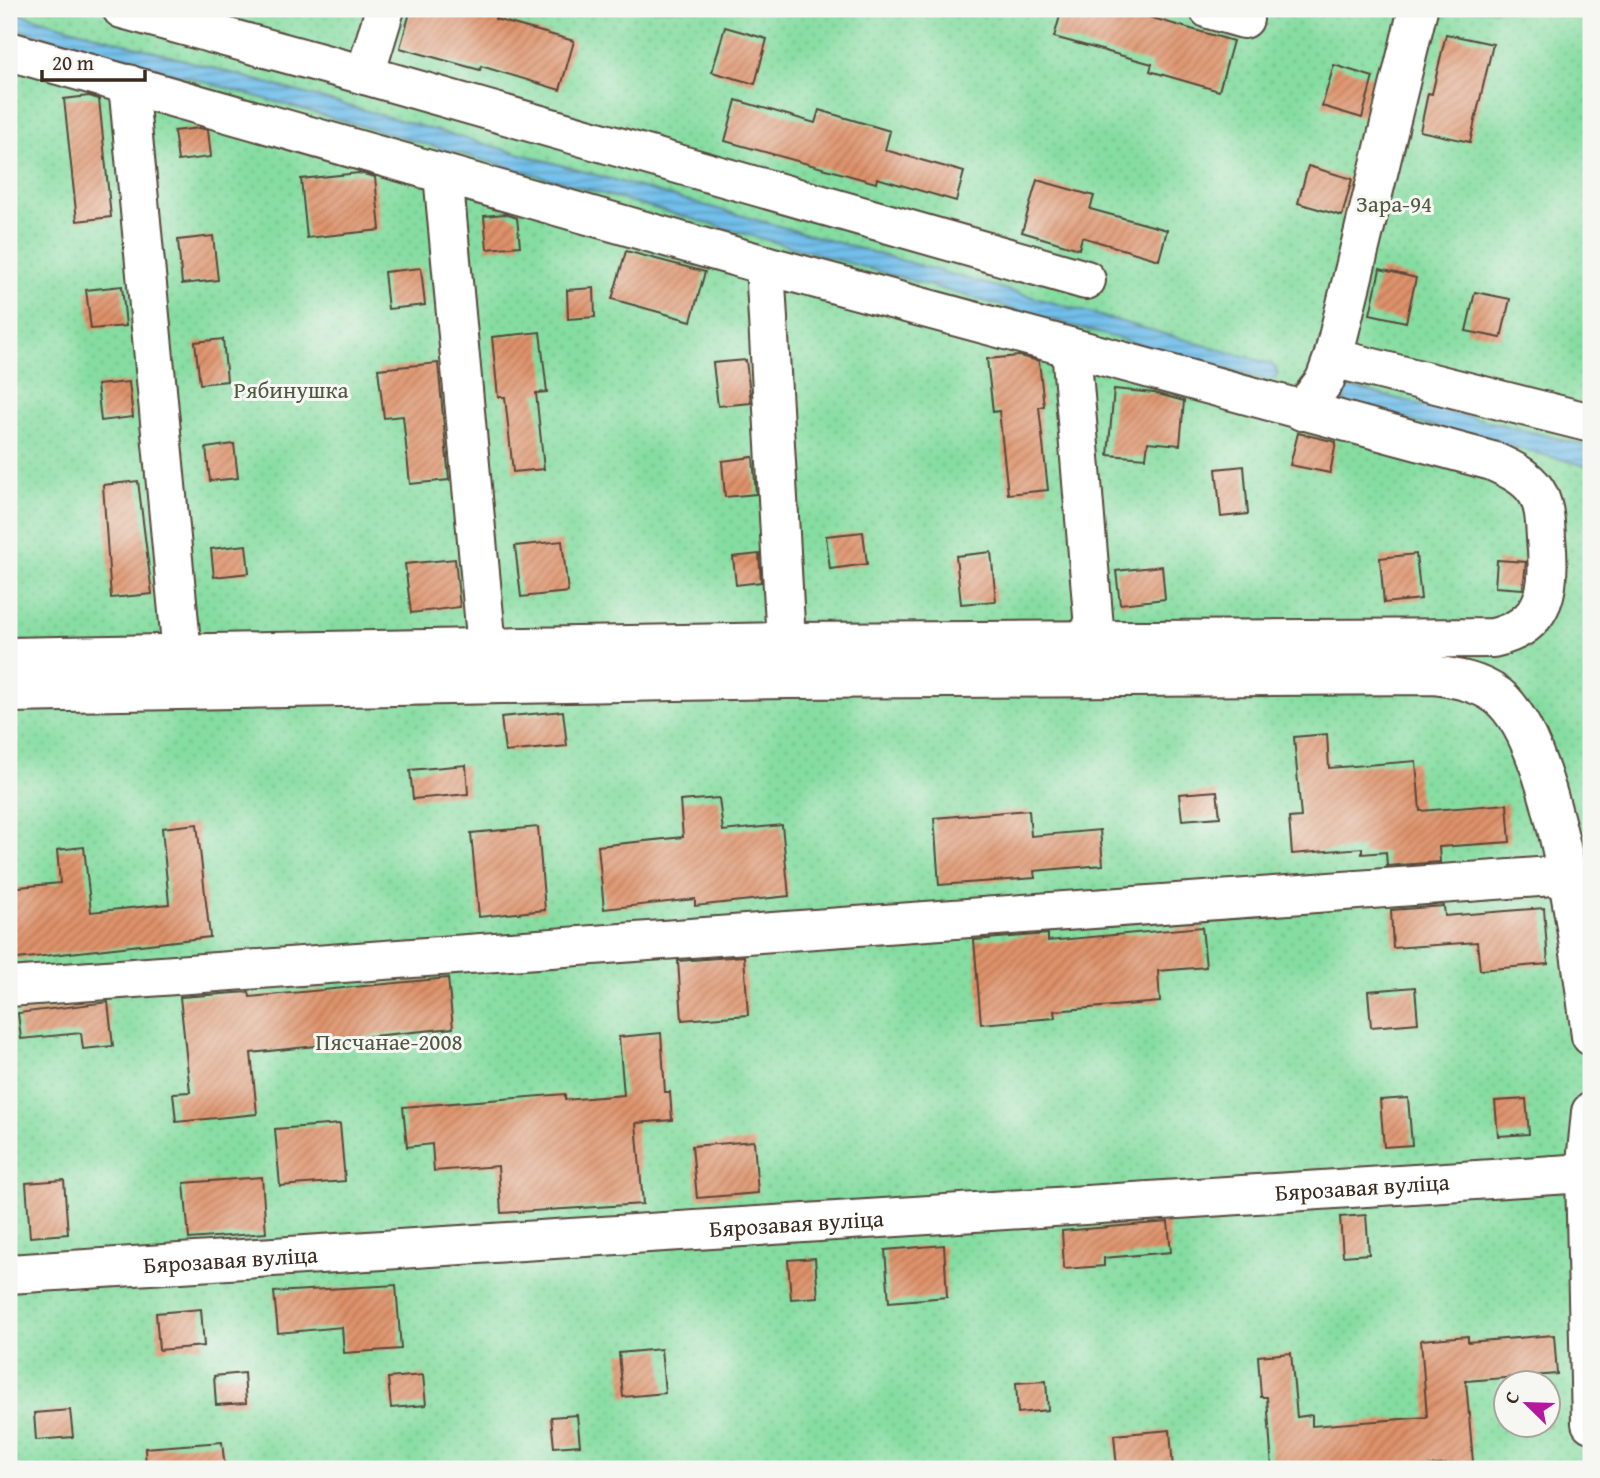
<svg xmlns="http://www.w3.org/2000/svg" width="1600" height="1478" font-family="'Gentium Book Plus',serif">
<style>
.grass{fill:url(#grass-dots);stroke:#608460;stroke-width:2;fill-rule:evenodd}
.water{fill:url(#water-rules);stroke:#567484;stroke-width:2}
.building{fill:url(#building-hatch)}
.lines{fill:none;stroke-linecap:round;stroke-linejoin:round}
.minor-casing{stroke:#56473a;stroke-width:42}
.minor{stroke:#fff;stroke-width:38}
.labels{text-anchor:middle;stroke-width:6;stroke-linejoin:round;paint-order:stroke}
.park-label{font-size:23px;fill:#4e573f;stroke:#f6f6f2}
.street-label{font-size:23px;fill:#3b2a1e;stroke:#f6f6f2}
</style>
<defs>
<pattern id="grass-dots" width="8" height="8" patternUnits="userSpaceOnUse" patternTransform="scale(1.75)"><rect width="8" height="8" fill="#85dda1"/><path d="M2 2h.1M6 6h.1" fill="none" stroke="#74be8a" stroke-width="1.8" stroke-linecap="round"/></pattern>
<pattern id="water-rules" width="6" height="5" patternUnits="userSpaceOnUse" patternTransform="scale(1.75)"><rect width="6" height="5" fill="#71bfeb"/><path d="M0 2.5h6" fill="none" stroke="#5e9bbe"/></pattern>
<pattern id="building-hatch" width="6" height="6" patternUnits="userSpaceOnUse" patternTransform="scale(1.75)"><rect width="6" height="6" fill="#de926a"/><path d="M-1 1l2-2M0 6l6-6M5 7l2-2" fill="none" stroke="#b57757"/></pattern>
</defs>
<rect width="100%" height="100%" fill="#f6f6f2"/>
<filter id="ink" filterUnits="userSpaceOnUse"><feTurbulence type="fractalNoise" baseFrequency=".0143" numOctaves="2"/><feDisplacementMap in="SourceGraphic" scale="14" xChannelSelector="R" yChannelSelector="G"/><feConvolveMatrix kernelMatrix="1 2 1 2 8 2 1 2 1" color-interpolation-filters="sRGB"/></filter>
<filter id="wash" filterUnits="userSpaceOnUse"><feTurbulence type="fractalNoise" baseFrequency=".00686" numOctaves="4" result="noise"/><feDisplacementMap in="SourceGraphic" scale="28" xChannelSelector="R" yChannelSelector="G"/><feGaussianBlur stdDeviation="1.57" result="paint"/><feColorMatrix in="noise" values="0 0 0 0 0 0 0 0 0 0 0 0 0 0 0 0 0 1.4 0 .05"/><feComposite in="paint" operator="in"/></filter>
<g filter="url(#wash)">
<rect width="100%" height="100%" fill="#f0ebd9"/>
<path class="grass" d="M9,9H1591V1469H9ZM1506,1384H1548V1426H1506Z"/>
<g class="water">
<polygon points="9,11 1272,364 1278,373 1274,379 1262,379 9,27"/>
<polygon points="1346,386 1591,447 1591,467 1349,405 1339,395"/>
</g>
<g id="blocks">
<g class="building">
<polygon points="411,9 498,9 495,19 574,41 560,90 481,66 480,70 400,48"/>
<polygon points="1062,9 1121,9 1233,41 1219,91 1150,71 1152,64 1054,37"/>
<polygon points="725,27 767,39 755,84 712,72"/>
<polygon points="1446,34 1493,44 1470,142 1420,131 1428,93 1432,94"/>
<polygon points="1334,65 1373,77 1362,118 1322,106"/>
<polygon points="89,96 99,99 111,217 77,221 64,99"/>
<polygon points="736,100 815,123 819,110 890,131 885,150 964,172 956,201 877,178 876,183 725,141"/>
<polygon points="200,128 208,130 211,157 178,161 174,131"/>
<polygon points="1308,166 1352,179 1342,216 1298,203"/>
<polygon points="359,173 375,177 380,230 307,238 301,179"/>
<polygon points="1037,180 1094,196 1090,209 1167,230 1159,260 1082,237 1079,249 1022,232"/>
<polygon points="505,214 517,218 520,246 487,249 484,216"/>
<polygon points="213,236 218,280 182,284 178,240"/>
<polygon points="626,251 705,272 691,321 612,299"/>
<polygon points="421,268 425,305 388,309 384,272"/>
<polygon points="1380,269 1416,278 1406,322 1370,314"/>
<polygon points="122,286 126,326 91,329 86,290"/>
<polygon points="594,288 595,317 568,319 567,290"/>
<polygon points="1475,292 1510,299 1501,338 1466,331"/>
<polygon points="540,332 547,392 536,393 544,469 513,472 505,397 498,397 492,337"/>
<polygon points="223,339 227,381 200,384 195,342"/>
<polygon points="1019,356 1039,361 1044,406 1039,407 1048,490 1008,494 999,411 993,412 987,359"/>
<polygon points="746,360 751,403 718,406 713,363"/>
<polygon points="438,363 449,480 410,484 403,416 384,418 378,369"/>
<polygon points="129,382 133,417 101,421 97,385"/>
<polygon points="1114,389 1154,393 1184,401 1180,445 1148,442 1146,458 1108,455"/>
<polygon points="1298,433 1336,442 1330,473 1290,465"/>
<polygon points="234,444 238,478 210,481 206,448"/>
<polygon points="753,457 756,494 725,497 722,461"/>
<polygon points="1244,466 1248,514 1221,517 1216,469"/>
<polygon points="138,481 152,594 111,598 103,485"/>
<polygon points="863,532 867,564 830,569 826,536"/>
<polygon points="562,541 568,592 521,597 515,546"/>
<polygon points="246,545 249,573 214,577 211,549"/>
<polygon points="991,552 996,601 961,604 956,556"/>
<polygon points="759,554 761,582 736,585 733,557"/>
<polygon points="1416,554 1421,599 1384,603 1380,558"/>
<polygon points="455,559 460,607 411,613 405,564"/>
<polygon points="1497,560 1526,562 1523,589 1495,587"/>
<polygon points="1162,566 1165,599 1120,604 1116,571"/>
<polygon points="563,711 567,746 505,752 501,717"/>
<polygon points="1327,734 1329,768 1416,761 1420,811 1507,804 1510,842 1439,847 1440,862 1387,866 1386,852 1362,854 1362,848 1292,854 1289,818 1301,817 1294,737"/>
<polygon points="466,765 468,794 413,799 410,770"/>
<polygon points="1217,791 1220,817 1182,820 1179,794"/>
<polygon points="719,798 723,831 782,825 789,896 695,906 695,899 604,909 598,846 683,837 680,801"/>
<polygon points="1029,810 1031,836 1100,830 1103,865 1034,871 1035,878 939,885 934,818"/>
<polygon points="197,824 210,937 9,960 9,888 60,883 57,850 84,847 91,912 169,904 162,828"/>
<polygon points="538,827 545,910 479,917 471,833"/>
<polygon points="1444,906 1445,916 1544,908 1548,964 1480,970 1477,942 1393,948 1391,910"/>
<polygon points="1202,927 1206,967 1158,971 1160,1002 1054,1011 1055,1018 981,1024 974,940 1048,934 1048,941"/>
<polygon points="744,956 748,1015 682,1020 678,961"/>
<polygon points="448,978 453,1028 353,1038 354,1042 251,1053 257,1114 176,1122 173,1093 190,1092 180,997 249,992 250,997"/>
<polygon points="1415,987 1418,1023 1371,1027 1368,991"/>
<polygon points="108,1002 113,1046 83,1049 81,1033 21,1039 18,1013"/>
<polygon points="661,1033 665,1092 670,1092 672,1120 636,1123 643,1204 501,1213 498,1166 434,1171 432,1144 407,1147 403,1107 565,1094 565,1100 624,1095 619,1037"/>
<polygon points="1408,1098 1412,1145 1384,1147 1380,1100"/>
<polygon points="1526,1099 1529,1134 1498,1136 1495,1101"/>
<polygon points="340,1124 345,1181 280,1186 275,1129"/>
<polygon points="754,1141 758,1193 697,1198 692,1146"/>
<polygon points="262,1177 266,1233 189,1239 184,1183"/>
<polygon points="64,1180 68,1234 30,1237 26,1183"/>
<polygon points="1366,1215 1369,1254 1343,1256 1340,1217"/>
<polygon points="1168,1222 1171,1252 1104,1258 1104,1266 1064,1269 1062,1231"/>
<polygon points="944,1245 947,1297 889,1302 885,1250"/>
<polygon points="815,1258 818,1297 791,1299 788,1260"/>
<polygon points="396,1285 401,1349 344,1353 342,1327 278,1333 274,1292"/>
<polygon points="201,1309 204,1346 159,1350 156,1313"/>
<polygon points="1554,1335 1557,1374 1466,1381 1473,1462 1392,1469 1272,1469 1267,1397 1261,1397 1258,1356 1291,1353 1297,1417 1312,1415 1312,1426 1427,1417 1421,1340 1468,1336 1468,1342"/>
<polygon points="661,1349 665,1393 623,1397 619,1353"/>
<polygon points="244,1373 246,1403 216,1405 214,1376"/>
<polygon points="423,1375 426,1405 391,1408 388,1378"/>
<polygon points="1046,1381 1048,1410 1018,1413 1016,1383"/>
<polygon points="70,1410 73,1437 36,1440 34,1413"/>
<polygon points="577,1415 580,1445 554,1447 551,1417"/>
<polygon points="1170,1430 1173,1469 1117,1469 1114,1435"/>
<polygon points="222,1442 225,1469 146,1469 145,1448"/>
</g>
</g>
</g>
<g filter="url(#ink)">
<use href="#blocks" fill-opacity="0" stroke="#56473a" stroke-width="2"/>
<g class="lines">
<g class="minor-casing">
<g id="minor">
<polyline points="122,9 365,75"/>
<polyline points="385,9 365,75 1086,280"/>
<polyline points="1209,9 1244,19"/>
<path d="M9,51L765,265L1492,461C1508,468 1526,476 1536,491C1545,505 1545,522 1546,538C1551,585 1548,626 1493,638L786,642L9,657"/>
<polyline points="128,84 182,654"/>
<polyline points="443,174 487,648"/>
<polyline points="765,265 786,642"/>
<polyline points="1071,348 1095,640"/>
<polyline points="1333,358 1591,423"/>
<polyline points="1302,411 1325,380 1333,358 1418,9"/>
<path d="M9,693L788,679L1433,675C1456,678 1479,682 1498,696C1556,743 1582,960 1591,1036"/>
<polyline points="9,987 1566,875"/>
<polyline points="1591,1112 1585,1173 1591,1423"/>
<path id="s1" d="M9,1274L1585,1173"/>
</g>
</g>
<use href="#minor" class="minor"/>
</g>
</g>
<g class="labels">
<g class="park-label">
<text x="1394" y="212">Зара-94</text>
<text x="291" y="398">Рябинушка</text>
<text x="389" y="1050">Пясчанае-2008</text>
</g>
<g class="street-label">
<text dy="8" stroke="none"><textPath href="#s1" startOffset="1356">Бярозавая вуліца</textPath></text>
<text dy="8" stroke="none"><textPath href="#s1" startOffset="789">Бярозавая вуліца</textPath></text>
<text dy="8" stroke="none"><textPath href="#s1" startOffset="222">Бярозавая вуліца</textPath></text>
</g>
</g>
<rect width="1600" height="1478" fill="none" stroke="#f6f6f2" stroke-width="35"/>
<g transform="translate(1527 1404) rotate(293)"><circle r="33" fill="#f6f6f2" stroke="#aba49d" stroke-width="2"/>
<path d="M0-5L12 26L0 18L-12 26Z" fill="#b5179e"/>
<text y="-10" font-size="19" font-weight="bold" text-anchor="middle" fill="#3b2a1e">С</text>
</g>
<path d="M42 70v10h103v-10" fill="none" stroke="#3b2a1e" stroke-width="3.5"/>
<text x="52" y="70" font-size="21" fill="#3b2a1e" stroke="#f6f6f2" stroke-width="5" paint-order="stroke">20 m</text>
</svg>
